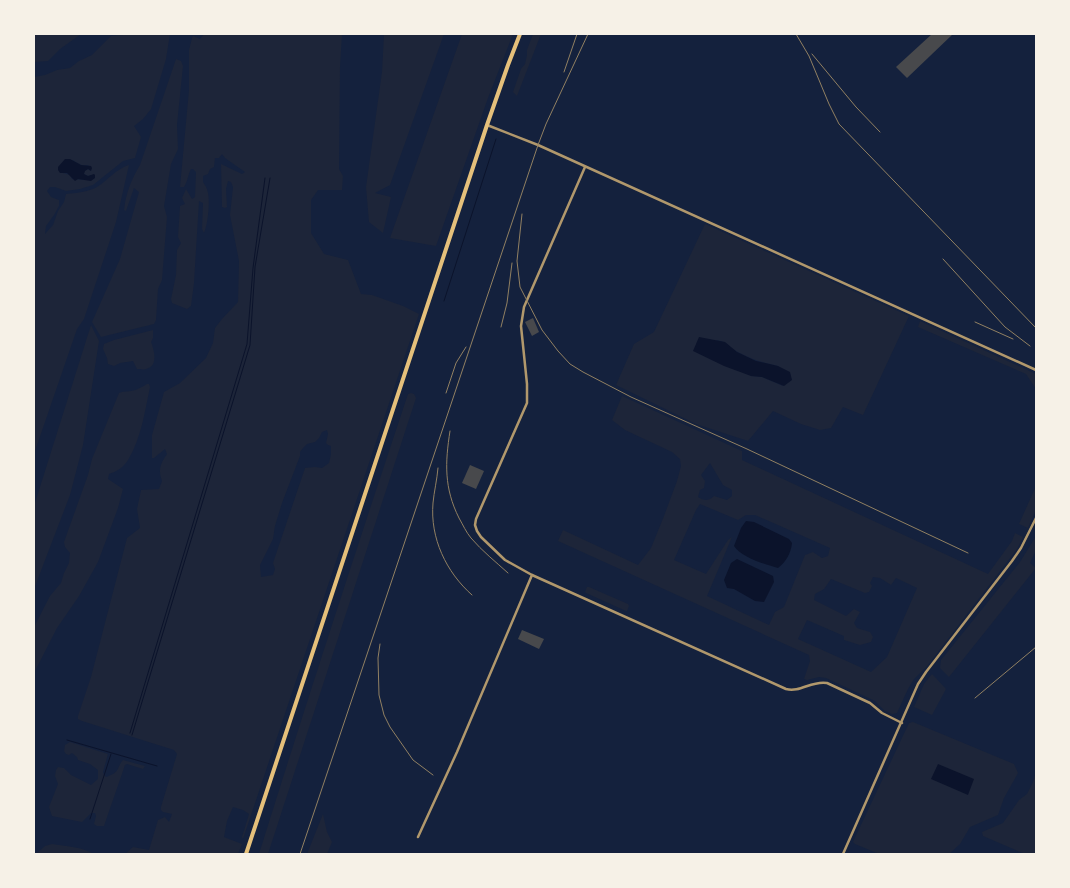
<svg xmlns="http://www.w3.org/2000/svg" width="1070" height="888" font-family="Mulish,sans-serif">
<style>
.green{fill:#1d2539;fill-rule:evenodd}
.water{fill:#0b132b}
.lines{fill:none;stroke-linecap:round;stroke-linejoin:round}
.stream{stroke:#0b132b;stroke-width:1}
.building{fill:#48494c}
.minor{stroke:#b1986c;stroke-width:2.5}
.secondary{stroke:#e5c07b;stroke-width:4}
.rail{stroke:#918062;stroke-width:1}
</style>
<rect width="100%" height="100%" fill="#14213d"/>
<g class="green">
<polygon points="34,34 81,34 60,49 48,61 34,62"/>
<path d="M135,34H170L166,59L151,109L143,119L134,126L141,137L135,158L123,161L93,185L80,189L66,191L55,187H50L47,191L51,197L59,200V206L54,215L46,226L45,234L53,225L58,211L64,202L66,194C76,193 88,192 97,187C108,180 116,169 129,165L116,222L84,319L77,329L34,454V77L45,75L57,70L70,68L79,61L92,55L111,36ZM73,160C78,164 82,166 88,165L91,171L88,169L84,171V174L88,176L92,175L87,180L72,179L70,175L63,173Z"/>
<path d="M204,34H342L340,67L339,169L343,176L342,190H318L311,200V233L324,254L348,260L361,294L372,295L403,306L419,314L243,839L242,837L249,814L243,810L233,807L227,821L224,837L242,844L238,854H125L133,847L149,850L158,820L165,817L169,822L172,814L163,812L161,810V807L177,754L174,750L82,721L78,719V716L91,677L127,538L140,528L137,509L141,490L159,489L162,481C158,470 160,464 167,454L165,449L154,458H152V435L164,392L180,383L206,358L213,343L215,328L222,319L238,302L239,261L230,215L233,187L231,182L228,181L226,189L227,207L225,208L222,207L221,164L242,174L245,172L225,158L222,154L219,158H215L214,167L210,169L208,174L203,176V182C205,185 207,188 208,193C210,202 208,224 204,233L202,229L203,203L199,201L194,283L191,306L187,309L172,303L171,299L176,275L177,250L181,243L178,237L180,206L185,204L182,198L186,189L192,199L195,197L196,172L193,169H191C188,174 188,181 184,187H180L189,90V50L192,38L193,36L200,39ZM327,430L328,434L326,443L328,445L331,446V454L329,463L322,468L315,467L305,468L273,563L275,569L273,575L261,577L260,565L273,539L275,526L282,503L300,456V452L303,448L307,444L315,442L319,438L322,432Z"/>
<polygon points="384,34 444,34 390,185 375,193 391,197 383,233 369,222 366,187 382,72"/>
<polygon points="462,34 513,34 488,98 436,246 390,238"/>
<polygon points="533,34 541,34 517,96 513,92 521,69 525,64 527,55 527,50"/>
<path d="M176,59L181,61L183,66L177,125L178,149L171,164L164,206L167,217L162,280L158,289L156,320L154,324L101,337L92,322L120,259L139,192L134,188L126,211L124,210C126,193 131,180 140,165Z"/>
<path d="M705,224L909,316L863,415L843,407L831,428L820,430L801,424L773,411L748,441L696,424L616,385L634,344L654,332ZM716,340C730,342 728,348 740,353C752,360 765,363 778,366L783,386L762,377L751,376Z"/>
<polygon points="920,321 1036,374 1036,389 1026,374 918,327"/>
<polygon points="91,325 99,341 83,445 70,495 34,589 34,506"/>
<path d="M153,330V338L151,342C154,350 159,366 146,369C145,370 138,369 137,369L133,361L120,363L114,366L108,364L107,358L103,349L104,344L114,340Z"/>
<path d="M147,384H149L150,387C145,411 141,439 128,460C124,467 116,472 109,474L108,479L123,489L118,508L98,562L79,596L57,628L34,673V627L50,596L61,583L64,573L69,563L70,553L65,547L64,542L88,475L92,459L119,393C123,391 126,392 131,391C137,390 142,387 147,384Z"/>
<path d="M411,393L414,394L416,398L268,854H259C307,700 357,547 408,394Z"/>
<path d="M622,396L742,451V460L988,574L1012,541L1015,533L1023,537L1017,549L928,665L914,679L908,689L897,713L892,714L885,711L875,701L826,678L819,677L807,680L804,679L810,661L809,655L558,541L563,530L638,565L651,548L664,516L677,481L681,466L680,459L672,452L625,430L612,420ZM710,463L723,485L732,490V496L727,500L714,496C709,501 704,501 698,497L700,490L704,488L705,481L701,475ZM700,504L738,520L746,515H755L830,548L828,556L822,558L813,552L805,555L784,607L775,612L769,625L707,596L732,537L728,540L706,574L674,560L696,510ZM873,577L880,578L891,585L896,578L917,588L887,657L871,672L798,639L807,620L844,636V640L860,645L871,642L873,637L870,632L857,628L854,623L860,612L854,609L846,616L814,600L815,594L824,589L831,579L865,593L869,592L872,586L870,583Z"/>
<polygon points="1036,486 1036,510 1028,528 1019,524"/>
<polygon points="1036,536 1036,550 1030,563 1036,568 949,677 940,668 941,660 1020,562"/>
<polygon points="587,587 589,587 628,604 629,606 627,611 626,611 586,593 585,592"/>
<polygon points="932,674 946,689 932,715 914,707 924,684"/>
<polygon points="913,722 1014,764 1018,773 1004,798 998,815 970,827 960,844 949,854 879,854 855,844 853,842 909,723"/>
<path d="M70,742L108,754L103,772L104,775L106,777C121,772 116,768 123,760L145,766L143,769L127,764L125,765L104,826H97L94,824L96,816L95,813H91L82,822L52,816L49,807L58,784L55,776L56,770L58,767L64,768L71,775L91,785L98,779V770L90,764L78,760L77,757L72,753L69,755L66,754L64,751L65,745Z"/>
<polygon points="1036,772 1036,854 1025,854 983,836 982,832 1003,823 1019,800 1027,794 1033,782"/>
<polygon points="323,814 327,832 332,842 327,854 307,854"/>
<path d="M52,844C66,846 82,847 94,854H36L45,846Z"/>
</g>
<g class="water">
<polygon points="65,159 70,159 81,165 91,166 92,168 91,171 88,169 85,171 84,174 88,176 94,174 95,175 95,178 91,181 78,179 75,181 67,173 60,173 58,170 58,167"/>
<polygon points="699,337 725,342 737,352 756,361 778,366 790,372 792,380 784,386 762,377 751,376 724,366 693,351"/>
<path d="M746,521L754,522L789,539L792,543C791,553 786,562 778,568C766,565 741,557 734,546L741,528Z"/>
<polygon points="737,559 773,576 774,582 764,602 755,601 734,589 727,588 724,580 731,563"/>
<polygon points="938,764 974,779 968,795 931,779"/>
</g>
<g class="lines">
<g class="stream">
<polyline points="444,301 496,139"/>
<polyline points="130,733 247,344 253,268 265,178"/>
<polyline points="132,735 250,345 255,267 270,178"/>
<polyline points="67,740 157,766"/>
<polyline points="90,819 111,754"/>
</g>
</g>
<g class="building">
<polygon points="932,34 953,34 907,78 896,67"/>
<polygon points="533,318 539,332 532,336 525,322"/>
<polygon points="470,465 484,471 476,489 462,483"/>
<polygon points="522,630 544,639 539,649 518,639"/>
</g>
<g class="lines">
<g class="minor">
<polyline points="487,125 538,145 1036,370"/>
<path d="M585,167L524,307L521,326L527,384V403L476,519L475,525L477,531L481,537L505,560L532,575L786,689C800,693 812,680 827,683L870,703L882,713L902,723"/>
<polyline points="418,837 457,752 532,575"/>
<polyline points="843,854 918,684 926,672 1012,561 1021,548 1036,518"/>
</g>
<polyline class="secondary" points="246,854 487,125 508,65 520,34"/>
<g class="rail">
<polyline points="796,34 809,56 829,104 839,124 1036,328"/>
<polyline points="812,54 856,107 880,132"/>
<polyline points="564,72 577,34"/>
<polyline points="522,214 517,261 520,287 542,330 558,351 570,364 583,372 631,397 747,449 968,553"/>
<polyline points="943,259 1005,327 1030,346"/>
<polyline points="975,322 1013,339"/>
<polyline points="501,327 507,303 512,263"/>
<polyline points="446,393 456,363 466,347"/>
<path d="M450,431C445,463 444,488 459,518C463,525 466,532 471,538C482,551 496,562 508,573"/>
<path d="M438,468C437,480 434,492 433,503C430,538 446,572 472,595"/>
<polyline points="380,644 378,658 379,695 384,715 390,727 413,760 433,775"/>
<polyline points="975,698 1036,647"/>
<polyline points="300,854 538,145 546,124 588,34"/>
</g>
</g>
<rect width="1070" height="888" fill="none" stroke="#f6f1e7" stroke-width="70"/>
</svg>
